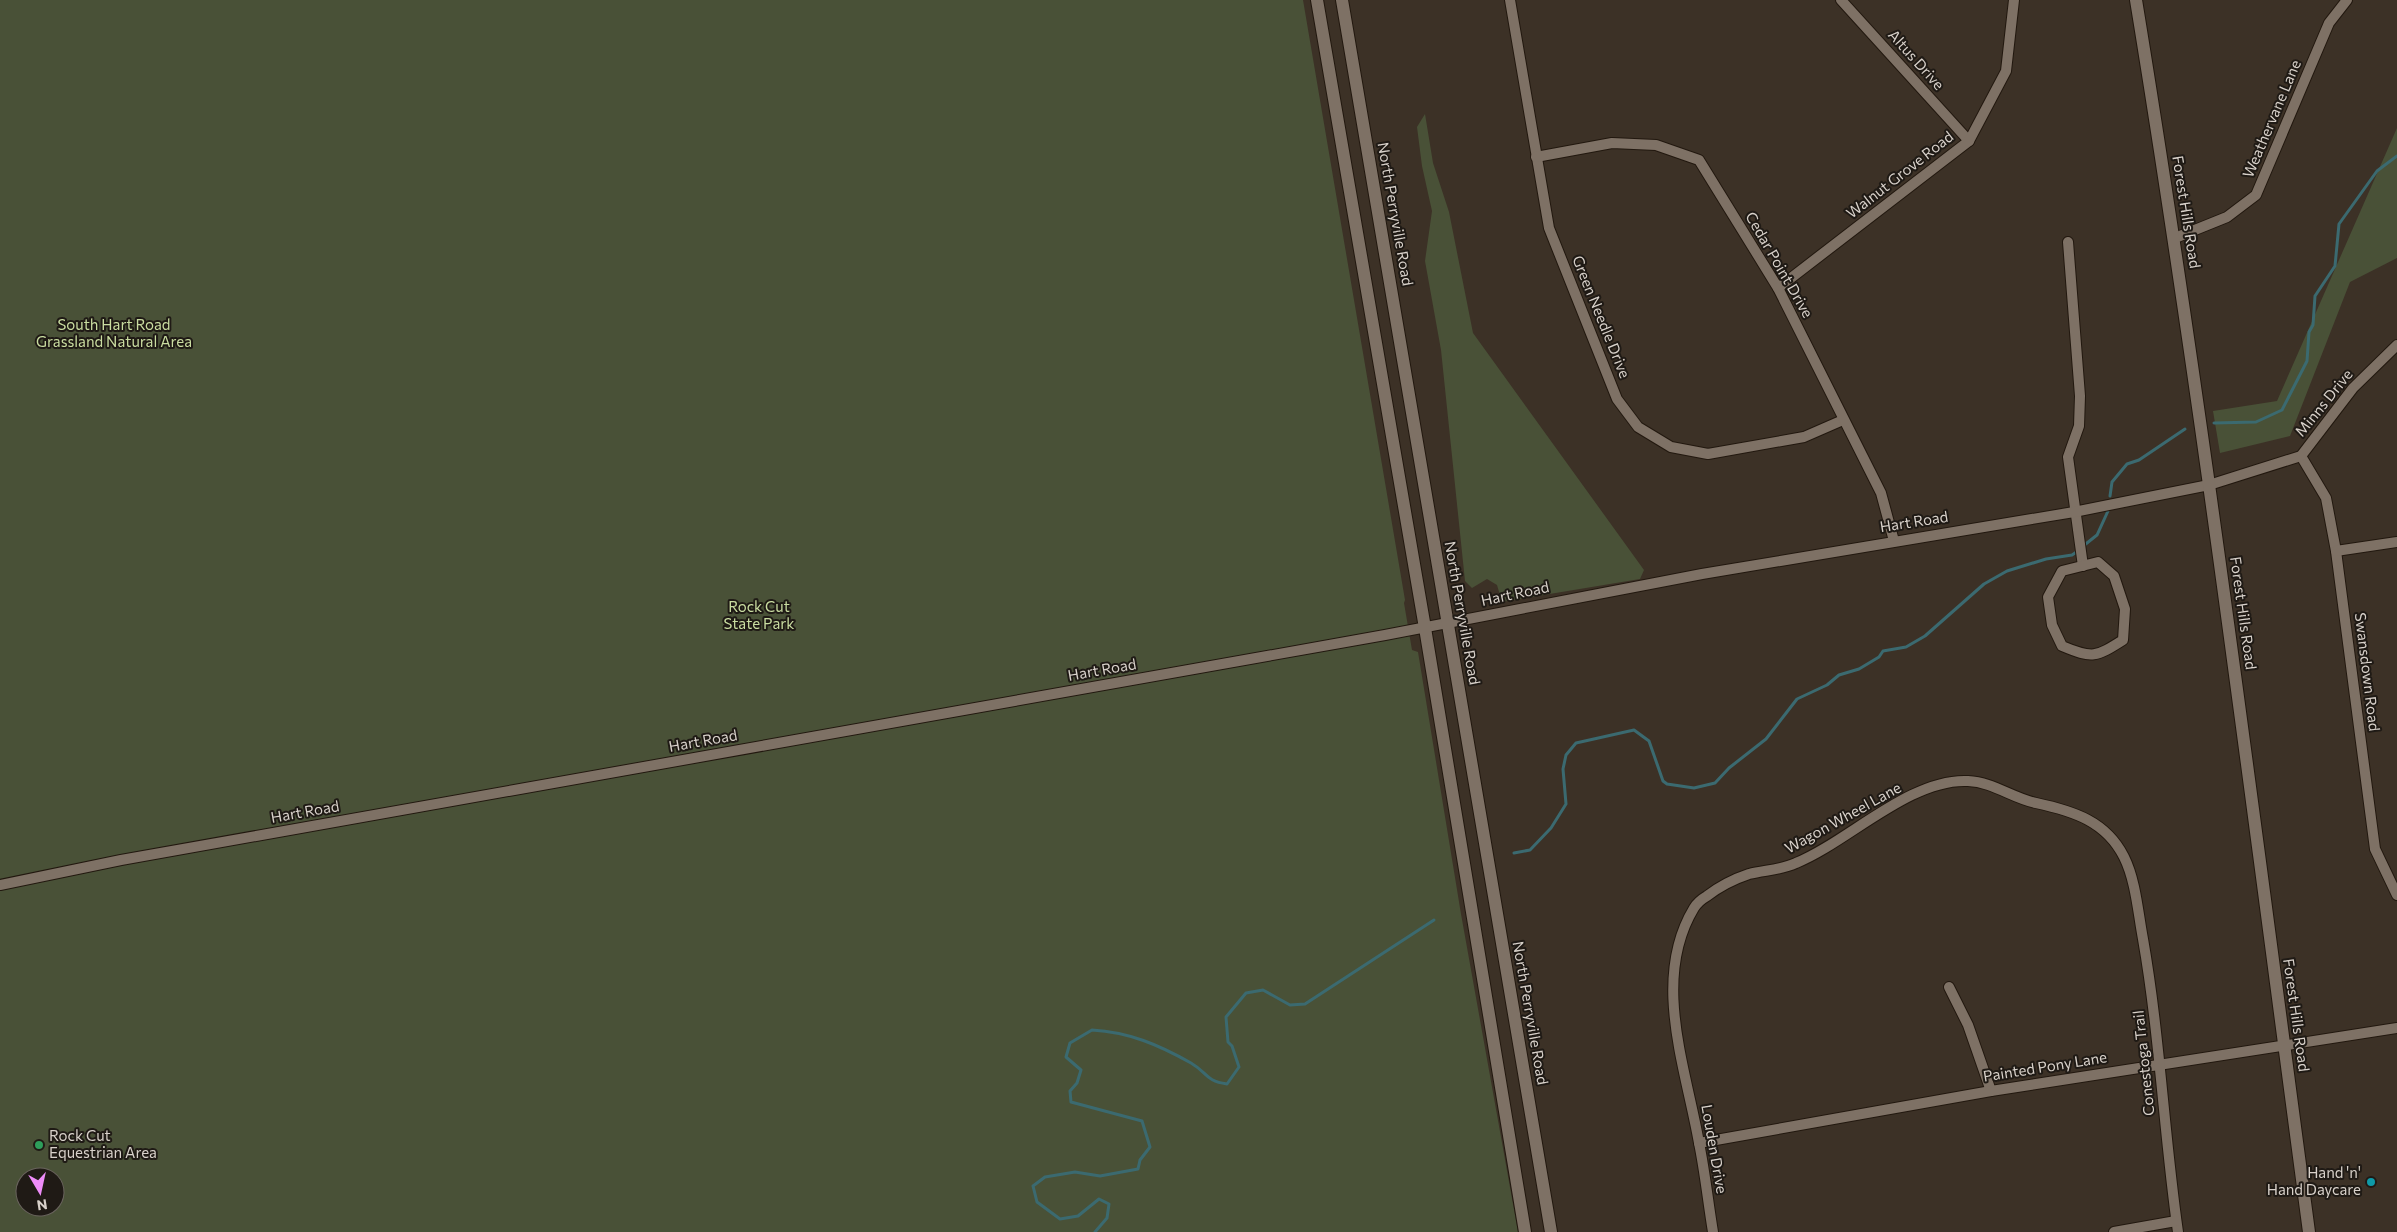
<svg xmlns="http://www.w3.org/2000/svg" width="2397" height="1232" font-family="Commissioner,sans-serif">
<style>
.green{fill:#495137;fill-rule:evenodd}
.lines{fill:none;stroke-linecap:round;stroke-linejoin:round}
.stream{stroke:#3b6a70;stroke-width:3}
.street-casing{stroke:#22180f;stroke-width:12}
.secondary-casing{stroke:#22180f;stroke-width:14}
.street{stroke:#7e7165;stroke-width:10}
.secondary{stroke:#7e7165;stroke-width:12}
.leisure-dot{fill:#2e9e5b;stroke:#1f1a15;stroke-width:2}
.culture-dot{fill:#0f9aa8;stroke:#1f1a15;stroke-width:2}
.labels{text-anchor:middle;stroke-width:4;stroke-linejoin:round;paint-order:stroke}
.street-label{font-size:15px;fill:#d8d1ca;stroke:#1f1a15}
.park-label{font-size:15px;fill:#cadda1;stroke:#1f1a15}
.poi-label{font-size:15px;fill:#d8d1ca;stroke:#1f1a15;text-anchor:start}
</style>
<rect width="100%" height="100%" fill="#3c3126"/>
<g class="green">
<path d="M0,0H1303L1405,600L1404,603L1412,650L1418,652L1461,914L1518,1232H0ZM25,1177H55V1207H25Z"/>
<polygon points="1425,114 1433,163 1449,212 1473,333 1644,570 1640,579 1502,602 1497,585 1487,579 1472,588 1465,581 1441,350 1425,261 1432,211 1422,166 1417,127"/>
<polygon points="2397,128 2397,258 2350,282 2290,436 2220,453 2213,411 2277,401"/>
</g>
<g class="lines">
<g class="stream">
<polyline points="2214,423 2256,422 2282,410 2307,361 2309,332 2313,325 2315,296 2335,266 2339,224 2377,171 2397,156"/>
<polyline points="2110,496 2112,482 2127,464 2139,460 2185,429"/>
<polyline points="2082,547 2097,535 2108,511"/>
<polyline points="1514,853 1530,850 1551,828 1566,804 1563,769 1566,755 1576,743 1634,730 1649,741 1663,781 1667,784 1694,788 1715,783 1729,768 1766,739 1797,699 1827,685 1839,675 1859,669 1879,657 1883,651 1906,647 1925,636 1984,584 2007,571 2046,559 2072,555 2078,551"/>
<path d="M1095,1232L1107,1218L1109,1204L1099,1199L1078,1216L1060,1219L1037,1202L1033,1186L1045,1177L1075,1172L1100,1176L1138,1169L1140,1160L1150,1147L1142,1121L1071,1102L1070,1091L1077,1083L1081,1070L1066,1057L1070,1043L1092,1030C1129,1032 1159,1045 1191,1063C1208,1073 1205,1081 1227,1084L1239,1067L1232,1046L1228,1042L1226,1017L1246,993L1263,990L1290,1005L1305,1004L1434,920"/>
</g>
<g class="street-casing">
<g id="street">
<polyline points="1510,0 1549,228 1617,399 1638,427 1671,447 1708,454 1804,437 1843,420"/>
<polyline points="1841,0 1969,141"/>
<polyline points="1536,157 1612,143 1656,145 1699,160 1778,288 1881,493 1894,541"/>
<polyline points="2175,238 2227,217 2256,195 2329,23 2347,0"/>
<polyline points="2068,242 2080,396 2079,426 2068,457 2083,566"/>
<polyline points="1778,288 1969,141 2006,71 2014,0"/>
<polyline points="2301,456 2326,498 2336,551 2375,849 2397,895"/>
<polyline points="2336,551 2397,542"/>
<path d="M2098,562L2114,576L2125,609L2123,640C2096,657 2093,659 2062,646L2052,625L2048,597L2062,571Z"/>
<polyline points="0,885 121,860 1385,635 1702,574 2074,512 2209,485 2301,456 2353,388 2397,345"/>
<polyline points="1949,987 1968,1025 1991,1091"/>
<polyline points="1699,1143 1991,1091 2397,1028"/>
<path d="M1713,1232C1708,1202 1705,1172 1699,1143C1686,1068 1651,979 1694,908C1697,903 1702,899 1707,896C1720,886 1734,879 1749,874C1765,870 1781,870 1796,863C1848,842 1910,778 1968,781C1993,782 2012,798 2036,803C2073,811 2106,821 2124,857C2136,881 2138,913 2143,939C2160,1036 2164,1135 2178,1232"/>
<polyline points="2114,1232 2176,1221"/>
</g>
</g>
<g class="secondary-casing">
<g id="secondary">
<polyline points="1317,0 1425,628 1525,1232"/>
<polyline points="1342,0 1551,1232"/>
<path d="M2136,0C2203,409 2254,821 2309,1232"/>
</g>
</g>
<use href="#street" class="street"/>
<use href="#secondary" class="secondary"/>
</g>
<circle class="leisure-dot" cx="39" cy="1145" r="5"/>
<circle class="culture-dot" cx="2371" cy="1182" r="5"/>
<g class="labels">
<g class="street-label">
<text transform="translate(1916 60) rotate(48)" y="5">Altus Drive</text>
<text transform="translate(2272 119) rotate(-67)" y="5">Weathervane Lane</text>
<text transform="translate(1900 175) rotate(-38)" y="5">Walnut Grove Road</text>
<text transform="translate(2186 212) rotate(81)" y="5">Forest Hills Road</text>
<text transform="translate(1395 214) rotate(80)" y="5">North Perryville Road</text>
<text transform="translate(1779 265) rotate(60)" y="5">Cedar Point Drive</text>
<text transform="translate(1601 317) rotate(68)" y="5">Green Needle Drive</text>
<text transform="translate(2324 403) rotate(-51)" y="5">Minns Drive</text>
<text transform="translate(1914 522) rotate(-9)" y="5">Hart Road</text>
<text transform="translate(1515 594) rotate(-12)" y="5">Hart Road</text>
<text transform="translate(1462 613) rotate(80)" y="5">North Perryville Road</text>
<text transform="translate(2243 613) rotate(82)" y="5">Forest Hills Road</text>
<text transform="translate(1102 670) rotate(-10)" y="5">Hart Road</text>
<text transform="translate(2367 672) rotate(83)" y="5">Swansdown Road</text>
<text transform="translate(703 741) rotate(-10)" y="5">Hart Road</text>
<text transform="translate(305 812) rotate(-10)" y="5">Hart Road</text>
<text transform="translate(1843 818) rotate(-29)" y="5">Wagon Wheel Lane</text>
<text transform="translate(1530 1013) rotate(80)" y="5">North Perryville Road</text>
<text transform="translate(2296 1015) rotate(82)" y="5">Forest Hills Road</text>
<text transform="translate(2144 1063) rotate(-96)" y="5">Conestoga Trail</text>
<text transform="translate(2045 1067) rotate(-9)" y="5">Painted Pony Lane</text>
<text transform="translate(1714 1149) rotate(80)" y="5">Louden Drive</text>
</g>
<g class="park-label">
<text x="114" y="330">South Hart Road<tspan x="114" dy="17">Grassland Natural Area</tspan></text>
<text x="759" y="612">Rock Cut<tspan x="759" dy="17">State Park</tspan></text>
</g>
<g class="poi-label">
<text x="49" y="1141">Rock Cut<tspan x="49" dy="17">Equestrian Area</tspan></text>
<text x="2361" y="1178" text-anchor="end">Hand 'n'<tspan x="2361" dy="17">Hand Daycare</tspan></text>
</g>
</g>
<g transform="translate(40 1192) rotate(171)"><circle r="24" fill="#1f1a15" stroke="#69635d"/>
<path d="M0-4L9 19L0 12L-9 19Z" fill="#ee8cf8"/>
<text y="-8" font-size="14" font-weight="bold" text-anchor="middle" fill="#d8d1ca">N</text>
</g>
</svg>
